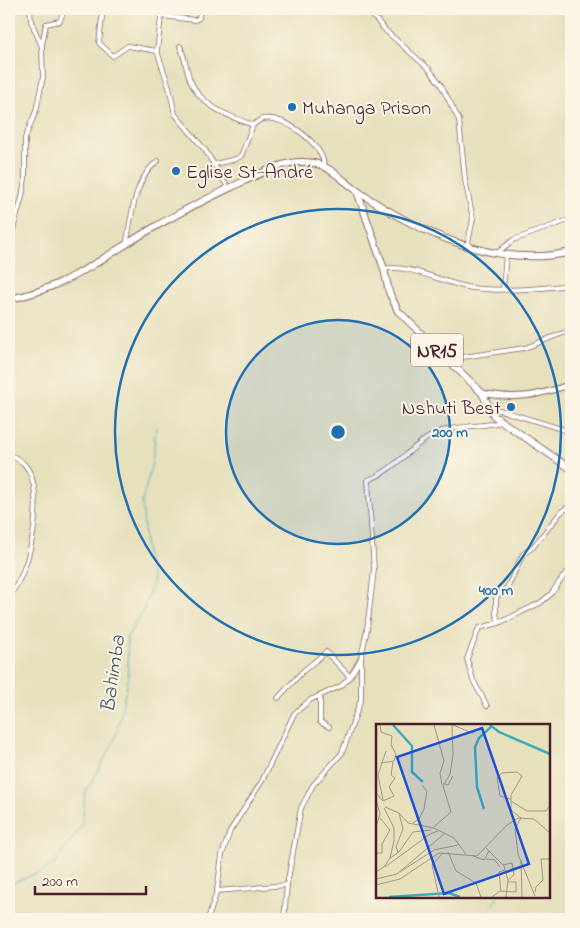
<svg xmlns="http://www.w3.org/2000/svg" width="580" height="928" font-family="'Indie Flower',sans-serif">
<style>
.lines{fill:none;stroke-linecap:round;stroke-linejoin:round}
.stream{stroke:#3dabbc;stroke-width:1}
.street-casing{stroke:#81635e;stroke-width:5.5}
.secondary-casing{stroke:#81635e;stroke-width:7}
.highway-casing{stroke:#81635e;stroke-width:8}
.street{stroke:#fff;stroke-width:4}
.secondary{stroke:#fff;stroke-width:5}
.highway{stroke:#fff;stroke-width:6}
.ring{fill:none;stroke:#1f6fb2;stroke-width:2.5}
.poi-dot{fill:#1f6fb2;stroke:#fcf5e5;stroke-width:2}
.labels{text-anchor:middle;stroke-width:4;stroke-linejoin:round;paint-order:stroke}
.shield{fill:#fcf5e5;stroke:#7f5f63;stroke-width:1}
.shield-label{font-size:19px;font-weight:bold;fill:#4a1f2b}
.poi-label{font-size:20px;fill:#4a1f2b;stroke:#fcf5e5;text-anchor:start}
.water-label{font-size:21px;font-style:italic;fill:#455765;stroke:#fcf5e5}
.inset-river{fill:none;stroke:#3dabbc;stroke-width:2.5}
.inset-road{fill:none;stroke:#a89383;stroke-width:1}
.view{fill:#1d4ed8;fill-opacity:0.15;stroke:#1d4ed8;stroke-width:2.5}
.inset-edge{fill:none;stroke:#4a1f2b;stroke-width:2.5}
.centre{fill:#1f6fb2;stroke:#fcf5e5;stroke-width:2.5}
.ring-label{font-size:15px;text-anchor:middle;font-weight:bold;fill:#1f6fb2;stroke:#fcf5e5;stroke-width:4;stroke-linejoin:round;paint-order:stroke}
</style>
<rect width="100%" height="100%" fill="#fcf5e5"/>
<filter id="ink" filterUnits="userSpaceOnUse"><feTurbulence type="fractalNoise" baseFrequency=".02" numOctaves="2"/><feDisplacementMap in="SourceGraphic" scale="10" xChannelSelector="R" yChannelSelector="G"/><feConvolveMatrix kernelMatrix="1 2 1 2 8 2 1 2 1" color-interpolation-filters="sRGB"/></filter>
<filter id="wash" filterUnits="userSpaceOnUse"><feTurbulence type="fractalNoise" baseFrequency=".0096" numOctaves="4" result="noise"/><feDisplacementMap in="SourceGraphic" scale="20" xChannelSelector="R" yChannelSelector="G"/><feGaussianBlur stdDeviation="1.12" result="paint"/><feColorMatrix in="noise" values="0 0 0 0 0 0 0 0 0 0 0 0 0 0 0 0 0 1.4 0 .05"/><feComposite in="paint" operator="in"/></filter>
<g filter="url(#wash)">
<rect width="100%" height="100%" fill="#e7e0bd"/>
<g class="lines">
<g class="stream">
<polyline points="474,724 475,726"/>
<polyline points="9,884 41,872 54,864 75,836 82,825 85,793 111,747 117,731 128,679 127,637 144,609 153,580 146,556 142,502 152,463 156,428"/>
<polyline points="482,919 498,897"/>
</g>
</g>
</g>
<g filter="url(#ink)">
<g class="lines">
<g class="street-casing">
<g id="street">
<polyline points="103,9 99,43 113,56 128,46 157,51"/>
<polyline points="162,9 157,51 169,87 175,114 205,150 229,189"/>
<polyline points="367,9 386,31 429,69 441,85 459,120 465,180 473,219 467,247"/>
<polyline points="161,16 195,20 199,18 200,9"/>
<polyline points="42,45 46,24 60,21 64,9"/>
<path d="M180,46C185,57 186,69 190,80C200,106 228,116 253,125"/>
<path d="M215,164L236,159L241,156L253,125C256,123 259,120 263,119C284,114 324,145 324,166"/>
<polyline points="9,244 22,197 25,179 25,138 36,111 43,77 42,47 31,21 30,9"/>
<path d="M126,245C132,217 133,179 158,161"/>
<polyline points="497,253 513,240 571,219"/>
<path d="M384,269C408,263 445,284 472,288C505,292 539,289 571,285"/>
<polyline points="503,289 506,254"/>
<polyline points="450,362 463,357 525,348 571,330"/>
<polyline points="490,407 571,432"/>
<path d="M9,455C15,457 21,460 25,465C47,491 31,572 9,596"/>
<polyline points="499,623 540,603 551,594 566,573"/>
<polyline points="320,697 320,722 329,727"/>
<polyline points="278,698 303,671 326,652 350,677"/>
<polyline points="487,706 473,680 467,659 479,628 499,623 496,614 496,597 507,588 523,554 533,547 561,512 571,505"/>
<polyline points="217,891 287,885"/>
<polyline points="63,919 67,919"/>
<path d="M208,919L217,891L222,855L230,831L262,781L294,714L310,700L341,686L350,677L361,658L367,629L374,570L368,480C396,470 412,443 439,432C454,426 482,427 501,422"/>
<polyline points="284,919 287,885 301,808 313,785 342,753 346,742 361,699 361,660"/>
</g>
</g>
<g class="secondary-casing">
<path id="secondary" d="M482,393C517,400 538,396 571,384"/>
</g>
<g class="highway-casing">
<g id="highway">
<polyline points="357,191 384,269 389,292 398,311 482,393 494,416 571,469"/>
<path d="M9,299C66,289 104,256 153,228C181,211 211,197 240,183C260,174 282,161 304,162C328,162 341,180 359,192C419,233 497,269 571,252"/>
</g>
</g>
<use href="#street" class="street"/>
<use href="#secondary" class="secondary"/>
<use href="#highway" class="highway"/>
</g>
</g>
<circle cx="338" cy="432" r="112" fill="#1f6fb2" fill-opacity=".12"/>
<g class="ring">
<circle cx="338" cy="432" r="112"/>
<circle cx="338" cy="432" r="223"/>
</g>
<g class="poi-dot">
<circle cx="292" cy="107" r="5"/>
<circle cx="176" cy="171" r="5"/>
<circle cx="511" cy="407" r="5"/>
</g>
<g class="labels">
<rect class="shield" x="411" y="333.5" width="52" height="33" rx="4"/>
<g class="shield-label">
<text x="437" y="357">NR15</text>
</g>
<g class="poi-label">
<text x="302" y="114">Muhanga Prison</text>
<text x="186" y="178">Eglise St-André</text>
<text x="501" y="414" text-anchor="end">Nshuti Best</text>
</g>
<g class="water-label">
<text transform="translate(112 674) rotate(-82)" y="7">Bahimba</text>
</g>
</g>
<g transform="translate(376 724)">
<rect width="174" height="174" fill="#e7e0bd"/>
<path class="inset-river" d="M17,1L36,22V48L47,58M114,1L123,8L174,30M108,85L101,63L99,23L103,14L116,2M13,173L73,169L84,173"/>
<path class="inset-road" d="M4,1L5,8L16,12L15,21L20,30L18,37L5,39M58,1L68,37L64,49L66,61M77,1L96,9L99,7M67,59L72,61L77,52M0,69L7,77L18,72L13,63L19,54L15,51L17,38M134,75L124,72L121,54L126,49L141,48L146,52L135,71V86L145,94L139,105L142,130L159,172M7,76L2,51L10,27M135,77L151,87H170L174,81M9,83L23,89L32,99L58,104L78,114L90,130M37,99L43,95L48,85L51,67L46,61M0,103L4,90L1,79M58,103L75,88L67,62L74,50L77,31L76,1M110,124L128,142L132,156L130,173M22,128L20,123L27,105L23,89M72,128L80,147L100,159L105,173M0,129H6V120L14,106L4,94M97,132L108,136L113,127M14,134L23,128L37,108L55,106M110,135L119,136L124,143M145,136L146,173M127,141L136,139L138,151L132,156M9,143L54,110L62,107M0,148L8,143L14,134L18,117V104L8,84M24,148L58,126L82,121M0,155L21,150L68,110M0,161L24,155L63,129L101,132L130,102L142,94L158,95L174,109M125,167L123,148L129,146M159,168L160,163L167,156L165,135H174M63,173L56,141L67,129M116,173L124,167L140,168V158H132"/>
<path class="view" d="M106,4L153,140L68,170L21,33Z"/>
<rect width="174" height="174" class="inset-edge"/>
</g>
<circle cx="338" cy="432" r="8" class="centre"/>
<g class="ring-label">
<text x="450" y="437">200 m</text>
<text x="496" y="595">400 m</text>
</g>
<rect width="580" height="928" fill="none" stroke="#fcf5e5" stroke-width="30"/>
<path d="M35 886v8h111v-8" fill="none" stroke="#4a1f2b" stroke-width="2.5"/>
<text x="42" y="886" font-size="15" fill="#4a1f2b" stroke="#fcf5e5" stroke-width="4" paint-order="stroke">200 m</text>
</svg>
